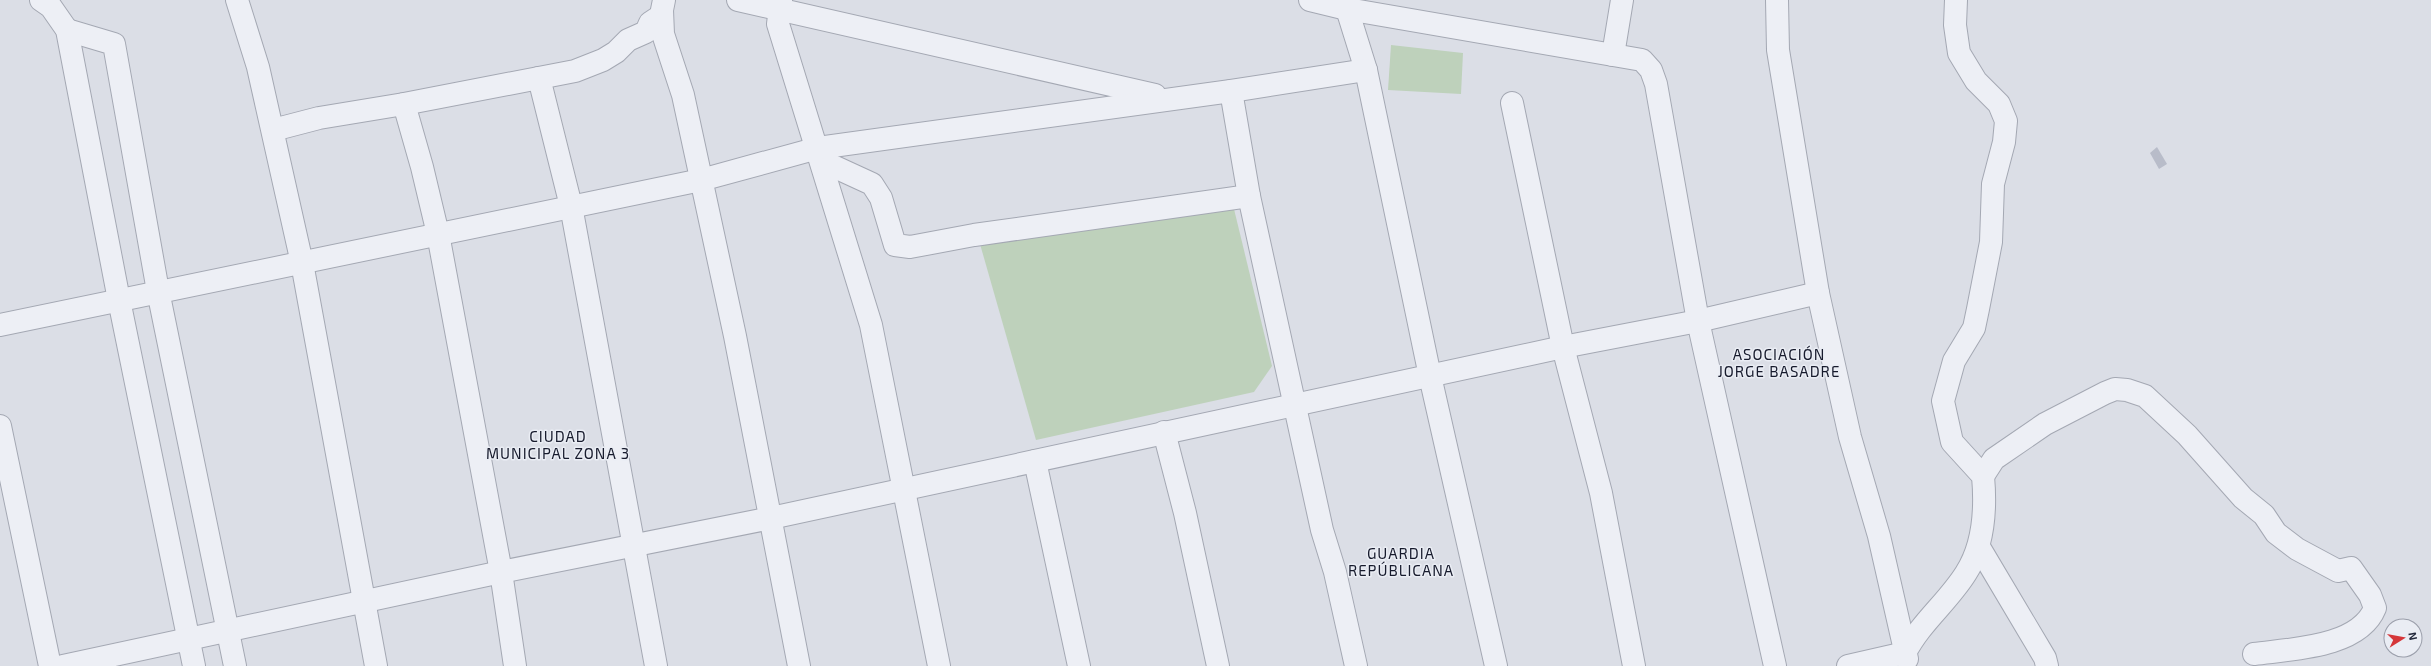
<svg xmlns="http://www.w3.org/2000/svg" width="2431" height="666" font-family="'Exo 2',sans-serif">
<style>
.green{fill:#bed1bb}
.building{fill:#b8bcc9}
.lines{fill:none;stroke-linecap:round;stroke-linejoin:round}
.minor-casing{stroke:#a4a8b3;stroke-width:24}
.minor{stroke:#edeff5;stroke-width:22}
.labels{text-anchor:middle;stroke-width:3;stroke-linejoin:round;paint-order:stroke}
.neighbourhood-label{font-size:15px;letter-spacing:1px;fill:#171b2d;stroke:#eaedf4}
</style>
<rect width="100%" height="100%" fill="#dbdee6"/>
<g class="green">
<polygon points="1391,45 1463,53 1461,94 1388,90"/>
<polygon points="1234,209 1272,366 1254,392 1036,440 980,244"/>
</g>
<polygon class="building" points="2157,147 2167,164 2159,169 2150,153"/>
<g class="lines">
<g class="minor-casing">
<g id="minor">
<polyline points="41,0 51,7 67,30 119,300 194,666"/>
<polyline points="237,0 258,67 302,263 376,666"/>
<polyline points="664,0 662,10 663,34 683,95 735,336 799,666"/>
<polyline points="738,0 1155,95"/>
<polyline points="781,0 778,24 871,325 939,666"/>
<polyline points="1310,0 1347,9 1642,60 1651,70 1656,84 1698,321 1775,666"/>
<polyline points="1777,0 1778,50 1818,293 1850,437 1879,536 1907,659"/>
<polyline points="1347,9 1366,70 1430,376 1496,666"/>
<polyline points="67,30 114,44 158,291 235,666"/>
<polyline points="1613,55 1622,0"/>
<polyline points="539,78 571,206 656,666"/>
<polyline points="1231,91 1249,196 1322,530 1335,572 1356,666"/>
<polyline points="1512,103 1563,347 1601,493 1634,666"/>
<polyline points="404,104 422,167 438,234 501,572 515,666"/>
<polyline points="273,130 319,118 404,104 575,71 603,60 616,52 628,40 646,32 650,23 662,15"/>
<polyline points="822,161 872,184 881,198 895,245 910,247 974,235 1249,196"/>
<polyline points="0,325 701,180 818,148 1231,91 1366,70"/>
<polyline points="0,426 50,666"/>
<polyline points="1164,432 1185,513 1218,666"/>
<polyline points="1035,461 1079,666"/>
<path d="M1983,476L1994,459L2045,424L2105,393L2115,389L2127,390L2145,396L2187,435L2243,498L2264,515L2276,533L2297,549L2338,571L2351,568L2370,595L2375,608C2359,648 2290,649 2254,654"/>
<polyline points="1979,547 2045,658 2047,666"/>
<polyline points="63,666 501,572 771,518 1563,347 1698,321 1818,293"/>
<path d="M1848,666L1905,653C1921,622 1948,602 1966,573C1984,545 1986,509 1983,476L1952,442L1943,401L1954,361L1974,328L1978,309L1991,242L1993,184L2004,142L2006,121L1999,104L1976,81L1959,53L1955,25L1956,0"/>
</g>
</g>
<use href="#minor" class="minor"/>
</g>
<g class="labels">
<g class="neighbourhood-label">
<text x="1779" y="360">ASOCIACIÓN<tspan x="1779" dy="17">JORGE BASADRE</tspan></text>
<text x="558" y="442">CIUDAD<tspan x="558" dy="17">MUNICIPAL ZONA 3</tspan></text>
<text x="1401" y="559">GUARDIA<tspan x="1401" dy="17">REPÚBLICANA</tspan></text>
</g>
</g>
<g transform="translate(2403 638) rotate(79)"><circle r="19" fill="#eaedf4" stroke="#9b9fab"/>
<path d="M0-3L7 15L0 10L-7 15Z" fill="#d53639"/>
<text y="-6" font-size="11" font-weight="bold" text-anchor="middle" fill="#242a3d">N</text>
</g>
</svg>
